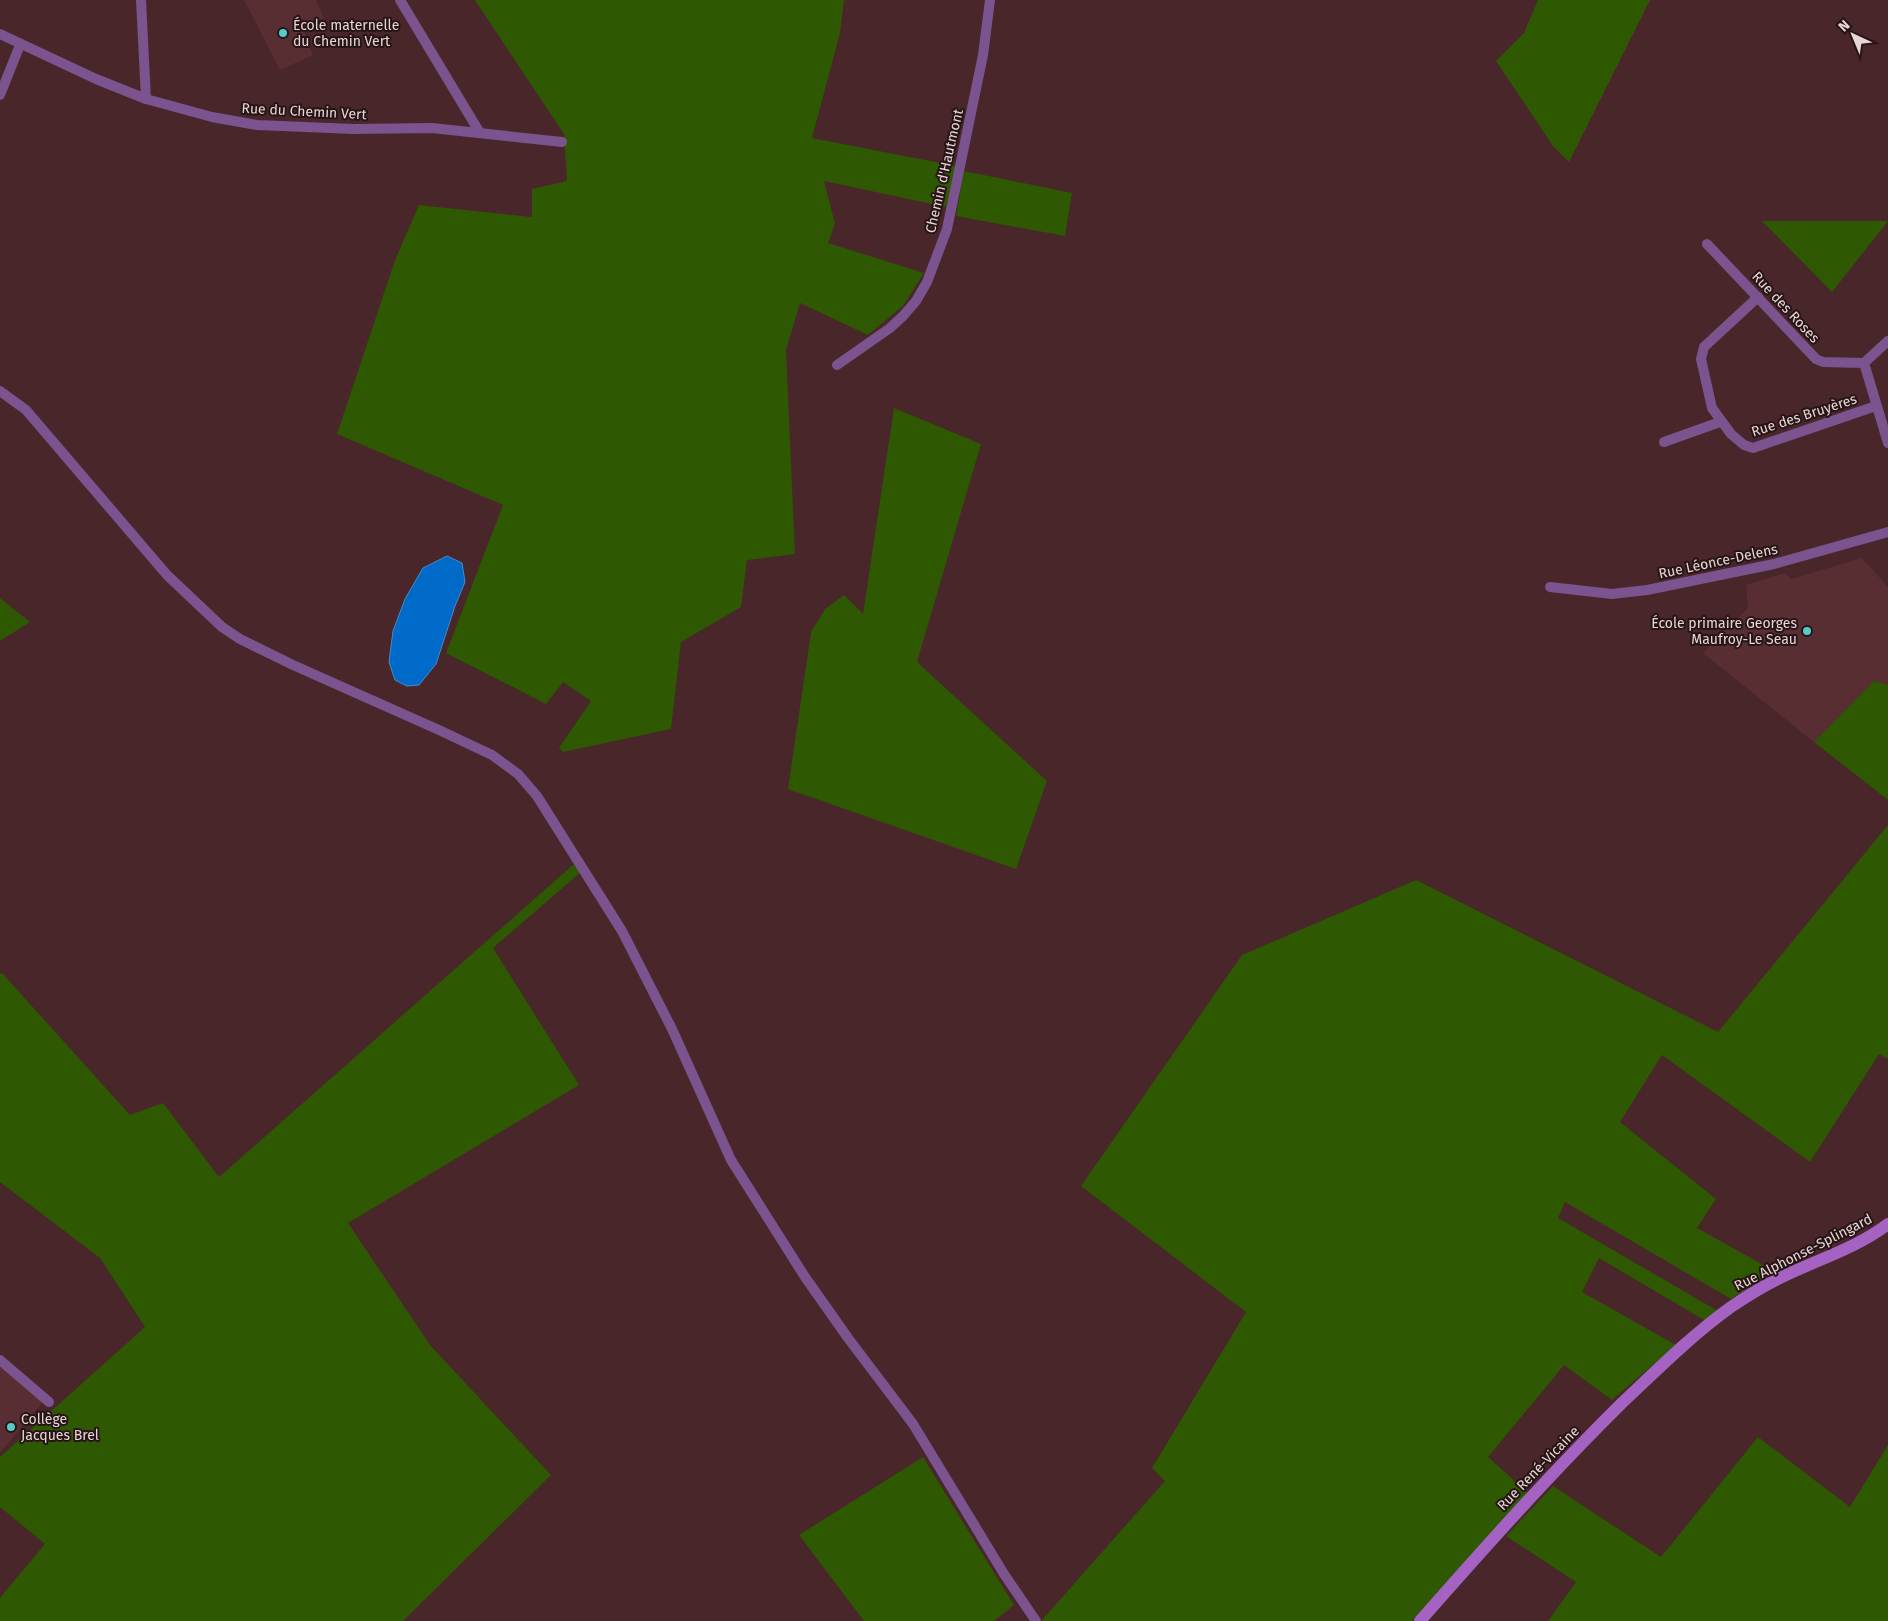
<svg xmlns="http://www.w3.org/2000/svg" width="1888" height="1621" font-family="'Fira Sans',sans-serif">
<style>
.built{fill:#582e32}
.green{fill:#2e5801}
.water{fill:#006ac9;stroke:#468acd}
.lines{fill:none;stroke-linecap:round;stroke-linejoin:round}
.street{stroke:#7b538f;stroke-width:10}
.secondary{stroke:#a462c3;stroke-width:12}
.poi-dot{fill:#53cdcb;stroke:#251516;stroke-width:2}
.labels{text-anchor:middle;stroke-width:4;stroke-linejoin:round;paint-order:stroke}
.poi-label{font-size:14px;fill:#ebd4d5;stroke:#251516;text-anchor:start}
.street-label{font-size:14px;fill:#ebd4d5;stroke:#251516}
</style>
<rect width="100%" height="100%" fill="#49262a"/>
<g class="built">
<polygon points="244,0 316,0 324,18 307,25 305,29 305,37 313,55 280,70"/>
<polygon points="1862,558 1888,587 1888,685 1874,681 1814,742 1703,653 1748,608 1746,585 1785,573 1791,579"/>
<polygon points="0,1366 43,1402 0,1453"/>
</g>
<g class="green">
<polygon points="475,0 844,0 840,33 812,138 956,166 946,207 824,181 835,224 828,243 924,273 903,306 868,335 800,303 786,350 795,554 747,560 741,607 681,642 671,729 563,752 559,748 591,701 563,682 546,704 446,653 503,505 337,434 395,260 419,205 532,217 532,189 567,181 564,134"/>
<polygon points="1538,0 1650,0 1569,162 1553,146 1496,61 1524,33"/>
<polygon points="964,171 1072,193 1065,236 956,216"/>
<polygon points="1762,221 1888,221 1832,292"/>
<polygon points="894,408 981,444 917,662 1047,781 1016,869 788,789 811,632 825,609 844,595 863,614"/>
<polygon points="0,598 30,622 0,641"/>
<polygon points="1874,681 1888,685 1888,800 1814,742"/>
<polygon points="1888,825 1888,1059 1879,1054 1810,1162 1662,1055 1620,1122 1716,1199 1697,1228 1774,1271 1731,1299 1565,1202 1558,1218 1718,1311 1704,1320 1599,1258 1582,1292 1676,1345 1612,1400 1564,1365 1488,1457 1528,1493 1412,1621 1043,1621 1042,1620 1165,1481 1152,1468 1246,1312 1081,1186 1242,955 1416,880 1718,1032"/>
<polygon points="574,864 581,872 493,948 579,1085 348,1223 430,1345 551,1475 403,1621 0,1621 0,1598 45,1544 0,1507 0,1457 145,1327 100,1258 0,1182 0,974 2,973 130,1115 163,1103 219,1177"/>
<polygon points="1758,1437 1850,1507 1888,1445 1888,1621 1548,1621 1576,1582 1506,1536 1553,1486 1661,1557"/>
<polygon points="923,1457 1014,1605 994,1621 864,1621 799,1535"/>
</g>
<polygon class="water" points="447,556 462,563 465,582 455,606 436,664 419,685 407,686 395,680 389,662 393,631 405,599 423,568"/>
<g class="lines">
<g class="street">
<polyline points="141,0 146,99"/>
<polyline points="400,0 480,133"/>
<polyline points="0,34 96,79 146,99 212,117 257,125 353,129 432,128 562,142"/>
<polyline points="0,95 20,45"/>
<polyline points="1707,244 1816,359 1823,362 1864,363"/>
<polyline points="1758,297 1704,347 1701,359 1712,408 1731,434 1744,445 1753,448 1876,406"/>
<polyline points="1864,363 1888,443"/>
<polyline points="1864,363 1888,341"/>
<polyline points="837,365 890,328 903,316 916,301 927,282 947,229 983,55 990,0"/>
<polyline points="0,391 26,410 167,575 222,627 240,639 293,665 439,730 492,755 518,774 537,796 622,931 672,1029 731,1160 805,1277 848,1338 913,1424 1004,1574 1036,1621"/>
<polyline points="1664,442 1720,422"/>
<polyline points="1550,587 1612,594 1647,590 1774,564 1888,532"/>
<polyline points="0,1360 49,1402"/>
</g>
<path class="secondary" d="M1420,1621C1486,1546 1552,1472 1623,1402C1658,1369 1692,1335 1731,1307C1747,1296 1763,1286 1780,1278C1816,1260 1855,1249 1888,1224"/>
</g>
<g class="poi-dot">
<circle cx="283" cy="33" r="5"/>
<circle cx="1807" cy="631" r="5"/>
<circle cx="11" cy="1427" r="5"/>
</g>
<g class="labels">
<g class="poi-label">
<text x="293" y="30">École maternelle<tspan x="293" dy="16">du Chemin Vert</tspan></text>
<text x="1797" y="628" text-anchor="end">École primaire Georges<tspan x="1797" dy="16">Maufroy-Le Seau</tspan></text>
<text x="21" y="1424">Collège<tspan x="21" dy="16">Jacques Brel</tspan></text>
</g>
<g class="street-label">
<text transform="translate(304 111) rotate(3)" y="5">Rue du Chemin Vert</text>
<text transform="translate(944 171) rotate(-77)" y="5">Chemin d'Hautmont</text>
<text transform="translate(1786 307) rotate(47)" y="5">Rue des Roses</text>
<text transform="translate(1804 415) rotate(-18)" y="5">Rue des Bruyères</text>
<text transform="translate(1718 561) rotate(-12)" y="5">Rue Léonce-Delens</text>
<text transform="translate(1803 1252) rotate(-27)" y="5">Rue Alphonse-Splingard</text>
<text transform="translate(1538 1468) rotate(-46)" y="5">Rue René-Vicaine</text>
</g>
</g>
<g transform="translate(1853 35) rotate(316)" stroke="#251516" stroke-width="4" paint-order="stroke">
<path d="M0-4L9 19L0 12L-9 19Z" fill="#ebd4d5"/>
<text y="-8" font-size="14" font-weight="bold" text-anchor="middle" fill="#ebd4d5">N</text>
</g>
</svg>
